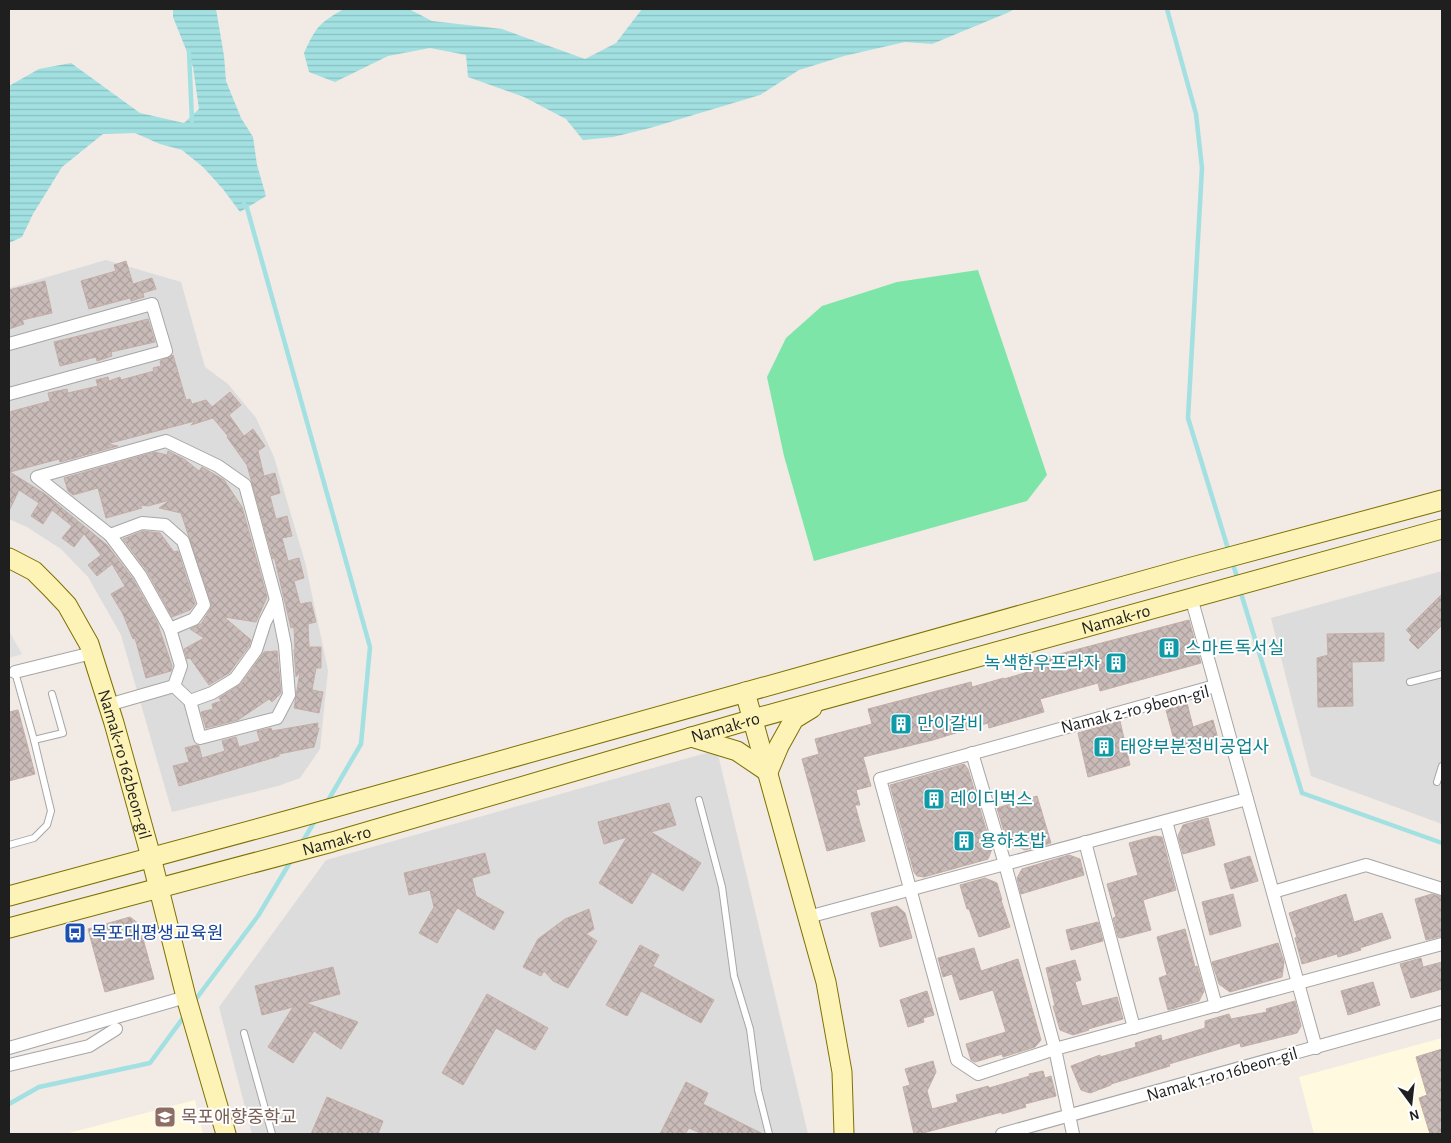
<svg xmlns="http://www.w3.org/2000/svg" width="1451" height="1143" font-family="'Alegreya Sans','Noto Sans KR',sans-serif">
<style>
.residential{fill:#dddcdc}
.education{fill:#fff9e0}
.pitch{fill:#7de5a8}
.parking{fill:#dfdfdf}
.water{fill:url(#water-rules)}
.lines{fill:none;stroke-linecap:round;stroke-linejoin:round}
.stream{stroke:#a2e0e1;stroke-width:4.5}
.building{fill:url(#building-cross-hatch);stroke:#c4ada6}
.lane-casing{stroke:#a6a6a6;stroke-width:8}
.street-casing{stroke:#a6a6a6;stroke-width:14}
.secondary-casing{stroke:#7d7100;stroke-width:21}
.lane{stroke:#fff;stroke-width:6}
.street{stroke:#fff;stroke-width:12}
.secondary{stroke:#fef3b6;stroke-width:19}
.labels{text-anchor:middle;stroke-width:4;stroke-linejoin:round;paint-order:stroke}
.street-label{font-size:18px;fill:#1f1f1f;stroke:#fff}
.culture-label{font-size:18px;fill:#0d838f;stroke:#fff;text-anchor:start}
.transit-label{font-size:18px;fill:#164399;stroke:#fff;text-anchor:start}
.education-label{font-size:18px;fill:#785e54;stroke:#fff;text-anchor:start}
</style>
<defs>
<pattern id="water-rules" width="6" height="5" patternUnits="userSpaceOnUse" patternTransform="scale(1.25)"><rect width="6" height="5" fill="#a2e0e1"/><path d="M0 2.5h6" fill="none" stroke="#8bc0c1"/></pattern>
<pattern id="building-cross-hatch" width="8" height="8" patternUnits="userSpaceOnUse" patternTransform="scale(1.25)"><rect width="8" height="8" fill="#c9bbb8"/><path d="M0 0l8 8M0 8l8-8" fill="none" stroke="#aca09e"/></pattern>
</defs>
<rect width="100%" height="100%" fill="#f1eae5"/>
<g class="residential">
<polygon points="106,260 181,282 205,367 228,384 256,418 274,457 305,562 328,670 320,749 300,778 278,786 172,812 121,635 88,577 61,549 27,527 9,519 9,288"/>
<polygon points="1442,571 1442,824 1311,776 1271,618"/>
<polygon points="717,750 808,1134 252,1134 219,1007 326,860"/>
</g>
<g class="education">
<polygon points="1442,1038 1442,1134 1314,1134 1299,1077"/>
<polygon points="195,1100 203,1134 65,1134"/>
</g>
<polygon class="pitch" points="978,270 1047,475 1027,501 814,561 784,456 767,377 786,338 822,306 897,282"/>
<polygon class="parking" points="9,631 22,654 9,658"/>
<g class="water">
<polygon points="173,9 216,9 224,56 226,81 241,118 253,137 257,165 266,196 240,212 223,189 203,167 182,150 160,144 135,133 103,134 62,167 33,214 22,237 9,243 9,86 39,69 71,63 140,113 184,123 199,109 193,67 173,17"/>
<path d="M344,9H409L432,21L502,29L585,59L616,43L642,9H1015L1007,13L932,44L905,42L844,56L799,70L760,95L650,128L613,137L583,140L566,119L524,97L468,77L466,55L430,48L388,56L335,82L309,72L304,53C316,27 319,23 344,9Z"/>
</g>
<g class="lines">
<g class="stream">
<polyline points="1167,9 1196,114 1202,168 1188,418 1229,552"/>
<polyline points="189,51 192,121"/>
<polyline points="244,204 247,208 370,647 361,744 326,804"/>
<polyline points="1232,561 1238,580"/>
<polyline points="1240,590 1302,793 1442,843"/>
<polyline points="301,844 316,819"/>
<polyline points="193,1003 258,916 292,859"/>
<polyline points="9,1104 39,1087 150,1063 186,1014"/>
</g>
</g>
<g class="building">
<polygon points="126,261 133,284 152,278 156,289 143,293 144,297 131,301 130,298 89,309 81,281 116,271 114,265"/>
<polygon points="45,281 52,313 22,320 24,324 9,329 9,290"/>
<polygon points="148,319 155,342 111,352 112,356 97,361 96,357 60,366 54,342"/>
<polygon points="173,355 186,400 190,399 192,404 206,400 212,407 230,392 241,405 229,415 244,436 253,429 265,446 258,451 264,476 275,473 280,493 270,496 276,519 287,516 292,536 282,538 288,561 299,558 304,578 294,581 300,604 311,602 316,622 308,624 309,647 321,647 321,668 316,668 312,690 323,692 319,713 294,708 300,672 296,677 294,650 295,650 294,627 291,628 274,556 273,559 247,465 227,437 228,436 213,418 191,425 195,421 107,444 118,446 60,462 59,459 10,472 45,494 107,545 133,579 157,622 172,666 171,671 146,678 135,638 133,639 123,614 111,594 125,586 112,564 97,576 88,565 101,555 84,534 74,547 62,538 72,526 52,510 43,524 31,516 39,503 19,490 9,511 9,412 50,401 48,393 67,389 68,393 98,386 96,380 108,377 109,381 120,377 121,380 154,371 153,368 161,366 160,361"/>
<polygon points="168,451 184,459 199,471 202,467 224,480 242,507 267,597 256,622 224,617 251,640 249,646 229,673 209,685 190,658 187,659 184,649 204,638 190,629 201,624 212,606 181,513 159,508 170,500 148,506 140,505 142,508 106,518 98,488 73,495 68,491 64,478 155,452 167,455"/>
<polygon points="143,531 160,533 174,552 178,551 195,604 190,610 172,617 147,571 123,539"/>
<polygon points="1442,594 1442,625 1418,649 1409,640 1412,636 1406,630"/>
<polygon points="1189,620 1201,663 1100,691 1098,683 1040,699 1044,712 989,728 988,723 933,740 863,757 871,786 856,790 860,805 855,805 865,841 827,851 802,759 819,754 815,739 872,724 868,709 971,682 972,687 1004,678 1004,679 1035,670 1033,661"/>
<polygon points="1384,633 1384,661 1352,662 1353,706 1318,707 1317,658 1328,655 1327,634"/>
<polygon points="277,651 281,693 272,702 269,699 238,720 206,728 201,712 213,709 212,704 221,701 219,698 241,684 264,652"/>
<polygon points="1187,703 1193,727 1213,720 1218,739 1177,751 1166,710"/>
<polygon points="18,710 35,774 9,781 9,712"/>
<polygon points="1120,721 1130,765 1088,777 1078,733"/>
<polygon points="318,723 317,728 319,728 314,747 279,754 279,756 179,786 173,766 189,762 185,748 196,745 199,746 202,758 225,751 222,741 236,737 239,747 260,741 257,731 271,728 272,731"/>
<polygon points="964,764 968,769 992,849 988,859 924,877 917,876 914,872 890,785"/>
<polygon points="1037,796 1051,843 1025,850 1007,842 997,808"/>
<polygon points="669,803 676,825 651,832 701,863 683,891 652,872 632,904 599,883 627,837 604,844 598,822"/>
<polygon points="1208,818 1215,845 1183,854 1178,836 1183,825"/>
<polygon points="1155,836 1162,837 1176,890 1143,900 1151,930 1121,938 1118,937 1113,918 1116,917 1107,884 1138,875 1129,843"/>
<polygon points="485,853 490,873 472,878 476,896 504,912 494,930 457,908 437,943 419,933 434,907 430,890 409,895 404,873"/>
<polygon points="1069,855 1080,859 1084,875 1021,894 1017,878 1022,869"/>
<polygon points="1250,856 1258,881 1231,889 1224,864"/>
<polygon points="985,878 997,883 1002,900 1001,900 1010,927 979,937 969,909 967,909 960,885"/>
<polygon points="1233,894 1241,926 1210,935 1202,902"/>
<polygon points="1346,894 1354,922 1382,913 1391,938 1360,948 1361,950 1338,957 1337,954 1302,964 1295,938 1297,937 1289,913"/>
<polygon points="1432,894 1442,897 1442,936 1426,940 1415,899"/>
<polygon points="897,906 905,913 912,938 880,947 871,913"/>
<polygon points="589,909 594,929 586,934 597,941 568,988 553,981 544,971 541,976 523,967 538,939 565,919"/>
<polygon points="130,917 139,924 154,979 105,992 88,929"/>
<polygon points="1098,922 1103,941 1071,950 1066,930"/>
<polygon points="1185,929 1195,967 1197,966 1204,991 1199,1001 1168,1010 1159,978 1167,975 1157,937"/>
<polygon points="1278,943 1284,962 1282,977 1230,992 1219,984 1212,962"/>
<polygon points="640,945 659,955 653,966 714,1000 701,1023 641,991 627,1016 606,1005"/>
<polygon points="974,948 981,971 1018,959 1041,1040 1035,1047 1003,1057 1002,1054 975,1062 971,1060 966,1044 1006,1032 993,990 960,1000 952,974 943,977 938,958"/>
<polygon points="1421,958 1423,967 1442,962 1442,989 1411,998 1400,964"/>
<polygon points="1075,960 1081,980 1075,982 1082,1006 1117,997 1123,1019 1088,1029 1089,1030 1073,1035 1060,1030 1053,1006 1055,1006 1046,968"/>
<polygon points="333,967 340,994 306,1003 358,1022 341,1049 314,1031 293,1063 268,1047 293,1007 262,1015 255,986"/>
<polygon points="1373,982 1380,1005 1348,1015 1341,991"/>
<polygon points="927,991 934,1015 923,1018 924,1022 908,1027 900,1000"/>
<polygon points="487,994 548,1028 535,1050 496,1028 463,1085 442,1073"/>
<polygon points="1295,1001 1301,1026 1297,1033 1241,1047 1240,1043 1169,1064 1170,1066 1111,1084 1111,1085 1090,1093 1081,1090 1071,1066 1100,1055 1100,1057 1136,1047 1135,1043 1161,1035 1162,1041 1205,1028 1205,1021 1229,1014 1231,1019 1267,1012 1266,1009"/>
<polygon points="1442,1049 1442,1134 1430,1134 1419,1098 1427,1095 1416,1057"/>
<polygon points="933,1061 936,1072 927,1091 932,1109 958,1102 956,1095 988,1086 989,1088 1030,1076 1029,1074 1043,1071 1045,1078 1051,1076 1056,1096 1025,1104 1026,1107 1002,1114 1002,1112 919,1134 914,1134 903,1087 910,1085 905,1069"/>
<polygon points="686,1082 708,1093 703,1104 763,1134 702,1134 689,1128 685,1134 660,1134"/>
<polygon points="327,1097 383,1121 378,1134 311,1134"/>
</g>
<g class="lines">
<g class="lane-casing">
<g id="lane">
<polyline points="9,674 15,672 34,740 51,811 47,825 34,838 9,845"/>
<polyline points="1410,682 1442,674"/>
<polyline points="34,740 63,733 52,694"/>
<polyline points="1437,782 1442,766"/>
<polyline points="699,800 722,887 734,976 750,1029 758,1090 769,1134"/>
<polyline points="244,1033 272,1134"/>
</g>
</g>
<g class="street-casing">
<g id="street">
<polyline points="9,344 152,304 166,351 9,394"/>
<polyline points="110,535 142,523 165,525 183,541 204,605 194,619 170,629"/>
<polyline points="1191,597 1316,1048"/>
<polyline points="15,672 92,653"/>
<polyline points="1215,686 880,779 957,1060 978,1074 1055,1049 1442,944"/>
<polyline points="190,701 212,693 235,679 256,650 265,622 276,600"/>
<polyline points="108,705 174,686 190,701 200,738 277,718 289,695 285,645 276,600 245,485 218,466 166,441 37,477 110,535 140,575 170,629 181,666 174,686"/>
<polyline points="972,753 1005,864 1055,1049 1073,1134"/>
<polyline points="1166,821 1216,1006"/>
<polyline points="1085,842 1134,1028"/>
<polyline points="1273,892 1366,865 1442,889"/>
<polyline points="808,917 1247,799"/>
<polyline points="9,1048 186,997"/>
<polyline points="9,1065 89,1046 116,1029"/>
<polyline points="1002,1134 1442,1012"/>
</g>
</g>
<g class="secondary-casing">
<g id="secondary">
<path id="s1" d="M9,558L34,571L51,588L67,605L89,644L114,723L151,857L186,997L226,1134"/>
<polyline points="745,692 826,982 842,1072 844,1134"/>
<polyline points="691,737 737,751 768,772 779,746 794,719 812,708"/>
<polyline points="9,896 293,819 1192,567 1442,500"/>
<path id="s2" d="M9,928L332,842L753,719L1442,529"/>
</g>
</g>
<use href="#lane" class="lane"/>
<use href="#street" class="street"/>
<use href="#secondary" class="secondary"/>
</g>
<defs>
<g id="building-square" transform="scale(1.125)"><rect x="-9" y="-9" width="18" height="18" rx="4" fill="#0f9aa8" stroke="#fff"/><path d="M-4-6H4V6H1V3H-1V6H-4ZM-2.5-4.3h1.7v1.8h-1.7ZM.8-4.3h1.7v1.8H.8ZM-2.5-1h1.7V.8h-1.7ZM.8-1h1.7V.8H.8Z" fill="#fff"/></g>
<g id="bus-square" transform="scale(1.125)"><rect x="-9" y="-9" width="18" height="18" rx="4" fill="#1a4fb4" stroke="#fff"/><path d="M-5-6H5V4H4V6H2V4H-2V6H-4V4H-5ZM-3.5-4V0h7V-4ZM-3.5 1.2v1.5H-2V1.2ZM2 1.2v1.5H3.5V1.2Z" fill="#fff"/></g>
<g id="school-square" transform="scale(1.125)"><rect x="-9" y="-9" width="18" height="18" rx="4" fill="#8d6e63" stroke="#fff"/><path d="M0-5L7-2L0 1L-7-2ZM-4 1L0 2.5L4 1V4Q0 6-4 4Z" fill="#fff"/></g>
</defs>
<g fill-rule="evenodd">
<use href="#building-square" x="1169" y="648"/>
<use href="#building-square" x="1116" y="663"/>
<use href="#building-square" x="901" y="724"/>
<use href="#building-square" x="1104" y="747"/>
<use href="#building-square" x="934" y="799"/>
<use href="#building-square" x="964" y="841"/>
<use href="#bus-square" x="75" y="933"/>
<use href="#school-square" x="165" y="1117"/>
</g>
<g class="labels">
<g class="street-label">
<text dy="6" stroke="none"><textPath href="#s2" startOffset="1149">Namak-ro</textPath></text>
<text transform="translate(1135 709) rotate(-14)" y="6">Namak 2-ro 9beon-gil</text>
<text dy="6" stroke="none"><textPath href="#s2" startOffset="744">Namak-ro</textPath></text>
<text dy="6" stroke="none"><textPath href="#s1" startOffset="246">Namak-ro 162beon-gil</textPath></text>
<text dy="6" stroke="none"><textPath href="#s2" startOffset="339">Namak-ro</textPath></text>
<text transform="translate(1222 1074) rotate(-16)" y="6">Namak 1-ro 16beon-gil</text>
</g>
<g class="culture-label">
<text x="1185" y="654">스마트독서실</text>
<text x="1100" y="669" text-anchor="end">녹색한우프라자</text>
<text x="917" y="730">만이갈비</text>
<text x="1120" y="753">태양부분정비공업사</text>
<text x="950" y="805">레이디벅스</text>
<text x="980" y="847">용하초밥</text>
</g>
<g class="transit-label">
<text x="91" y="939">목포대평생교육원</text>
</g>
<g class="education-label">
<text x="181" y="1123">목포애향중학교</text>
</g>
</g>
<rect width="1451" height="1143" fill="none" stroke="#1f1f1f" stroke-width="20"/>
<g transform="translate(1411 1103) rotate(165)" stroke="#ffffff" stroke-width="4" paint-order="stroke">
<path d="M0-4L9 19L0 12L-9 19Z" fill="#1f1f1f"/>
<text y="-8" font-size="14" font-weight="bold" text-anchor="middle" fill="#1f1f1f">N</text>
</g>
</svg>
